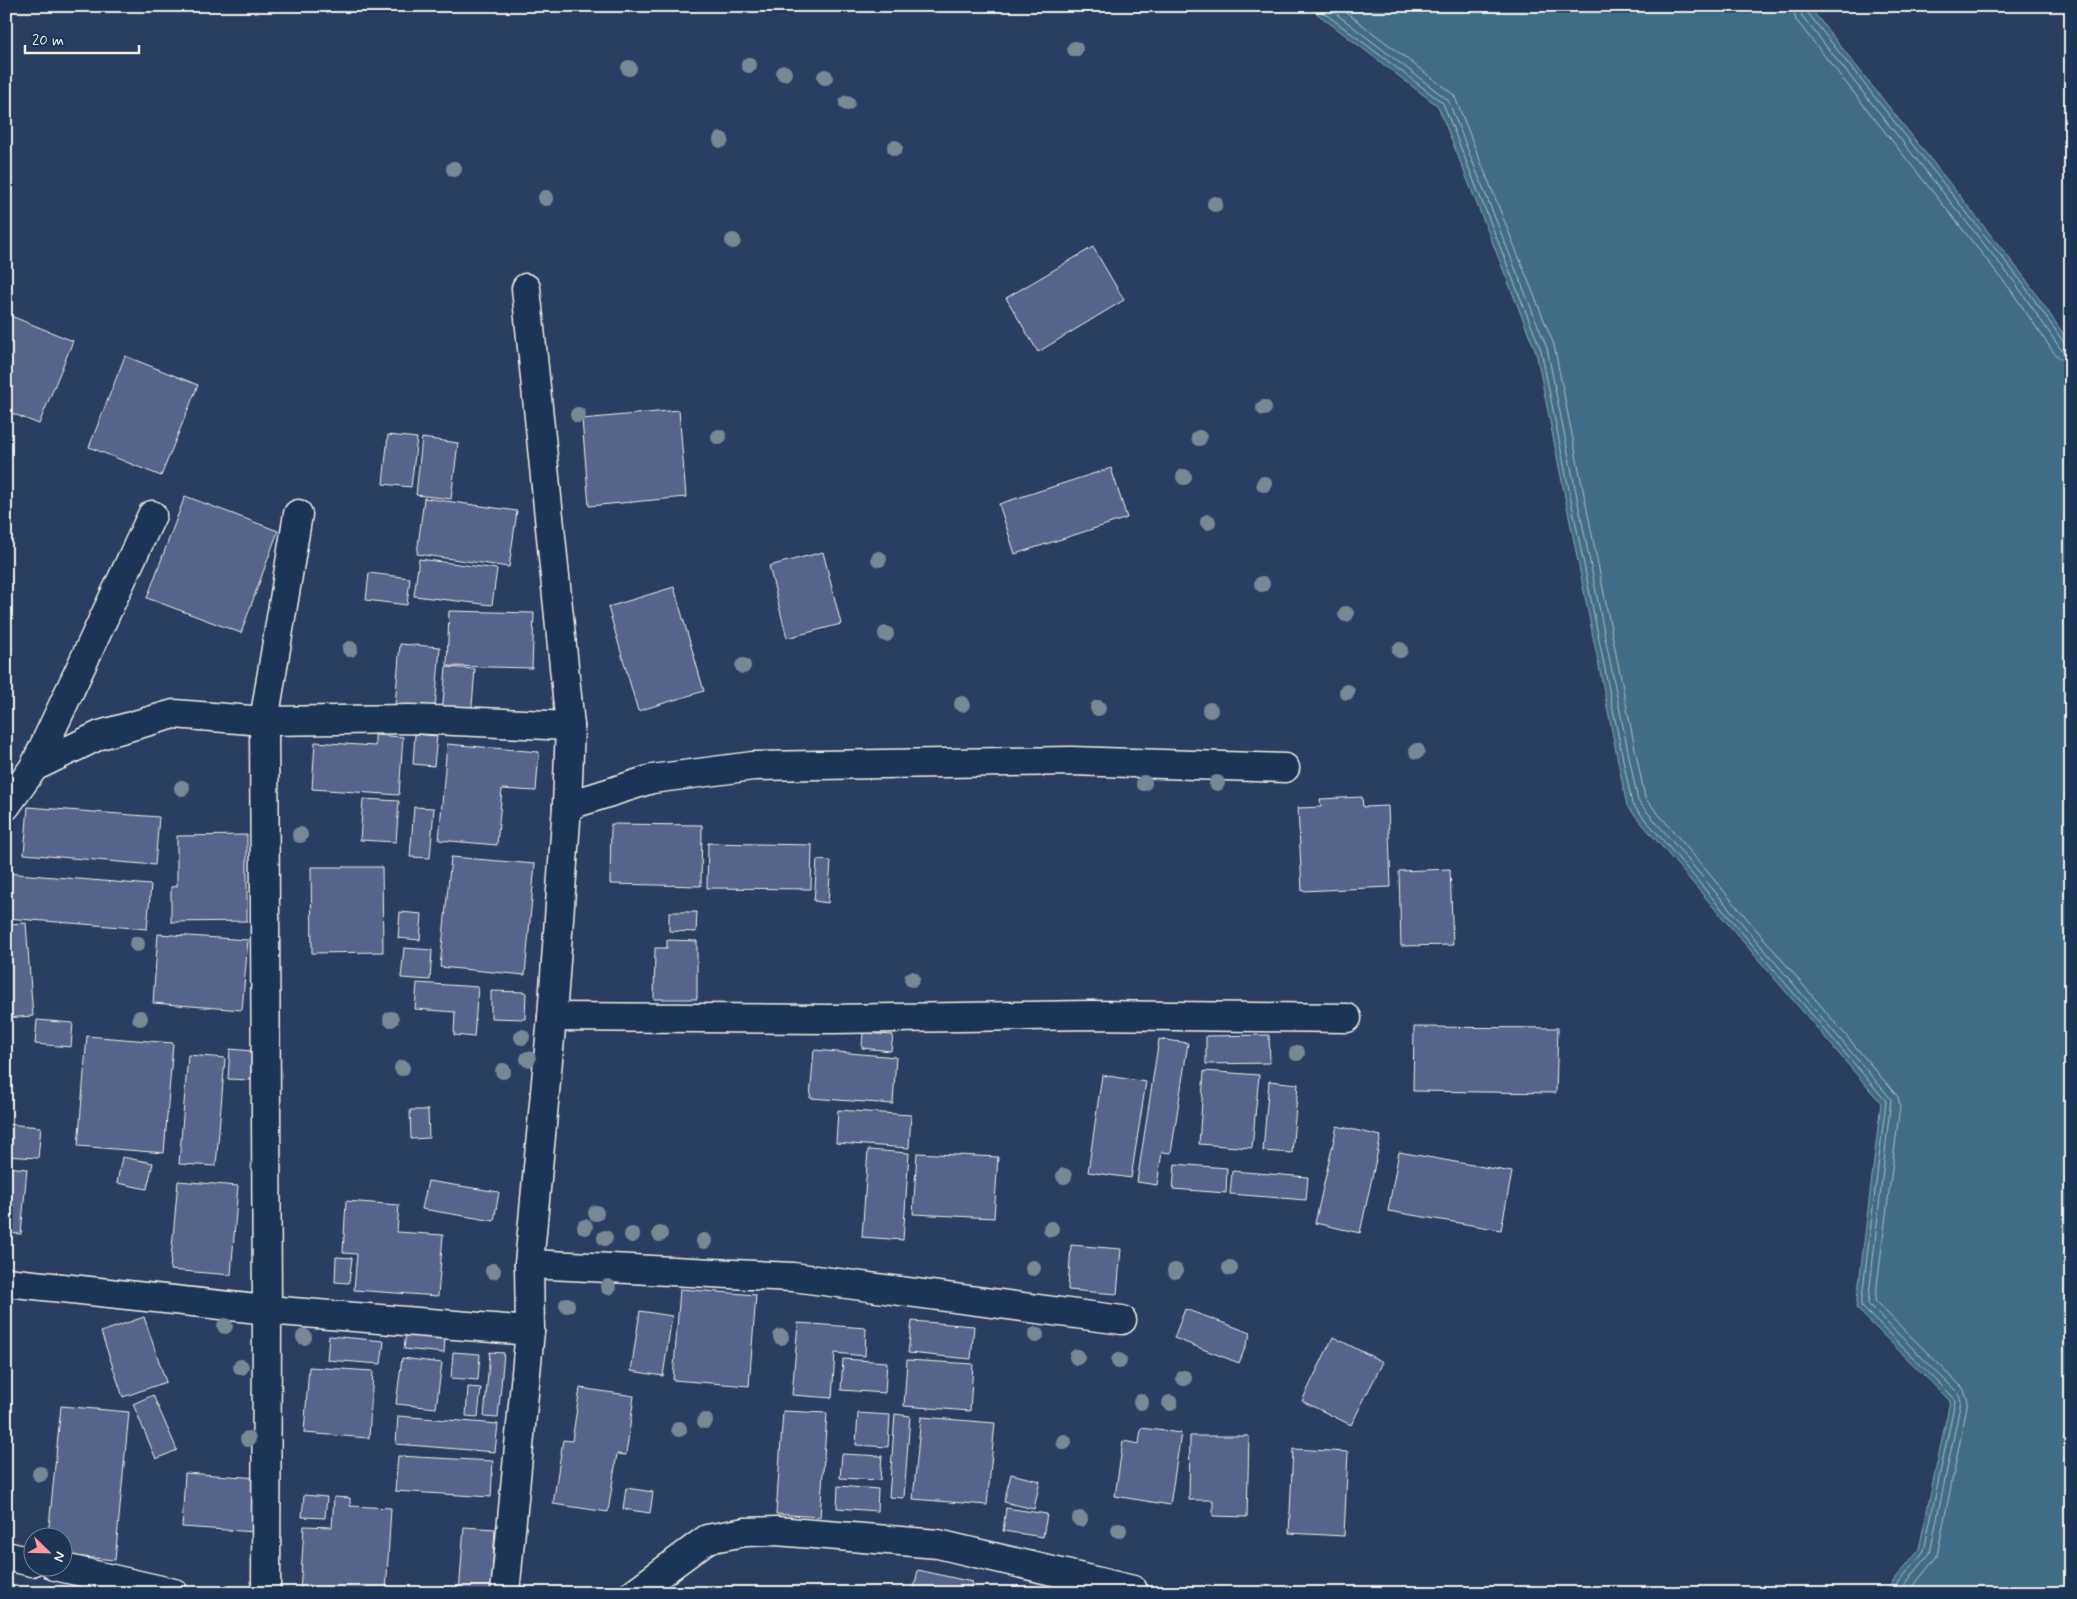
<svg xmlns="http://www.w3.org/2000/svg" width="2077" height="1599" font-family="Mynerve,sans-serif">
<style>
.water{fill:#416d86;stroke:#89a2ad}
.lines{fill:none;stroke-linecap:round;stroke-linejoin:round}
.shore{stroke:#acbcc1;stroke-width:1}
.building{fill:#57648b;stroke:#f4f1e8}
.minor-casing{stroke:#f4f1e8;stroke-width:31}
.minor{stroke:#1d3557;stroke-width:28}
.tree{fill:#798895}
</style>
<rect width="100%" height="100%" fill="#293e61"/>
<filter id="ink" filterUnits="userSpaceOnUse"><feTurbulence type="fractalNoise" baseFrequency=".02" numOctaves="2"/><feDisplacementMap in="SourceGraphic" scale="10" xChannelSelector="R" yChannelSelector="G"/><feConvolveMatrix kernelMatrix="1 2 1 2 8 2 1 2 1" color-interpolation-filters="sRGB"/></filter>
<g filter="url(#ink)">
<polygon class="water" points="1307,6 1811,6 1811,9 2025,278 2071,345 2071,1593 1884,1593 1919,1549 1950,1401 1856,1308 1881,1103 1627,806 1536,352 1438,106"/>
<g class="lines">
<g class="shore">
<polyline points="1315,6 1443,103 1541,350 1632,804 1886,1101 1861,1306 1953,1397 1955,1401 1924,1551 1890,1593"/>
<polyline points="1326,6 1448,100 1547,348 1638,801 1891,1099 1868,1304 1958,1393 1961,1401 1930,1553 1898,1593"/>
<polyline points="1338,6 1454,95 1554,345 1645,798 1898,1097 1900,1106 1875,1301 1963,1388 1968,1401 1937,1556 1908,1593"/>
<polyline points="1792,6 1796,20 2010,289 2054,353 2061,359 2071,361"/>
<polyline points="1800,6 1802,16 2016,284 2060,348 2064,352 2071,353"/>
<polyline points="1806,6 1807,12 2021,281 2065,344 2071,347"/>
</g>
</g>
<g class="building">
<polygon points="1093,247 1124,300 1038,352 1006,298"/>
<polygon points="6,314 73,341 39,424 6,411"/>
<polygon points="125,356 198,385 161,476 89,447"/>
<polygon points="679,410 686,497 589,506 582,419"/>
<polygon points="388,435 417,438 411,487 383,484"/>
<polygon points="422,438 458,443 451,499 416,495"/>
<polygon points="1111,468 1127,518 1015,554 999,504"/>
<polygon points="185,496 278,531 241,633 147,598"/>
<polygon points="424,498 517,511 509,567 417,554"/>
<polygon points="823,552 841,624 787,638 769,566"/>
<polygon points="419,559 497,569 492,605 414,596"/>
<polygon points="369,573 410,578 407,605 366,600"/>
<polygon points="674,587 704,691 638,711 608,607"/>
<polygon points="449,611 534,613 532,668 447,666"/>
<polygon points="400,644 440,647 435,709 395,706"/>
<polygon points="446,667 475,669 471,718 442,715"/>
<polygon points="415,734 437,736 434,766 413,764"/>
<polygon points="375,735 403,737 399,795 312,789 315,742 375,746"/>
<polygon points="447,744 539,752 536,791 502,789 497,845 439,840"/>
<polygon points="1362,797 1363,807 1388,806 1391,887 1302,891 1298,808 1321,807 1320,799"/>
<polygon points="363,799 399,801 396,842 360,840"/>
<polygon points="28,807 159,817 155,865 24,854"/>
<polygon points="414,807 434,808 430,858 410,857"/>
<polygon points="611,824 702,825 701,886 610,884"/>
<polygon points="247,835 247,921 171,922 171,887 177,886 177,836"/>
<polygon points="708,843 812,845 811,889 707,888"/>
<polygon points="451,857 535,864 525,975 440,967"/>
<polygon points="817,860 831,861 828,903 814,901"/>
<polygon points="311,867 382,867 383,952 312,953"/>
<polygon points="1450,869 1453,945 1401,946 1399,871"/>
<polygon points="6,873 151,885 147,929 6,918"/>
<polygon points="400,912 422,914 420,940 398,938"/>
<polygon points="669,912 697,912 696,932 669,931"/>
<polygon points="26,923 33,1016 6,1018 6,924"/>
<polygon points="158,934 248,940 242,1010 153,1003"/>
<polygon points="667,940 697,941 697,999 654,999 655,948 667,948"/>
<polygon points="404,948 432,950 430,980 401,978"/>
<polygon points="417,983 478,987 474,1037 454,1035 455,1012 415,1009"/>
<polygon points="491,991 526,992 525,1019 491,1018"/>
<polygon points="37,1020 73,1023 71,1047 35,1044"/>
<polygon points="1414,1027 1558,1028 1556,1093 1413,1091"/>
<polygon points="863,1033 893,1035 891,1051 862,1048"/>
<polygon points="1269,1035 1270,1063 1206,1064 1206,1036"/>
<polygon points="87,1036 173,1043 164,1153 78,1146"/>
<polygon points="1159,1039 1188,1043 1171,1153 1162,1152 1157,1185 1137,1182"/>
<polygon points="230,1049 252,1051 250,1080 228,1079"/>
<polygon points="814,1050 896,1057 893,1104 810,1098"/>
<polygon points="188,1055 225,1058 216,1166 179,1164"/>
<polygon points="1204,1071 1259,1075 1252,1148 1199,1144"/>
<polygon points="1102,1075 1146,1082 1131,1178 1088,1172"/>
<polygon points="1269,1081 1298,1084 1292,1153 1263,1151"/>
<polygon points="410,1110 428,1110 429,1138 411,1139"/>
<polygon points="838,1110 911,1115 909,1148 836,1143"/>
<polygon points="6,1124 41,1127 38,1158 6,1156"/>
<polygon points="1337,1126 1381,1136 1360,1233 1315,1223"/>
<polygon points="868,1150 909,1153 903,1240 862,1237"/>
<polygon points="1399,1152 1512,1172 1501,1230 1388,1211"/>
<polygon points="917,1153 998,1157 994,1218 913,1214"/>
<polygon points="122,1157 153,1163 147,1189 117,1183"/>
<polygon points="1175,1164 1227,1168 1226,1193 1173,1189"/>
<polygon points="6,1167 27,1169 21,1234 6,1233"/>
<polygon points="1232,1171 1308,1177 1306,1200 1230,1194"/>
<polygon points="178,1181 238,1186 231,1275 170,1270"/>
<polygon points="428,1181 499,1192 494,1221 422,1209"/>
<polygon points="346,1201 399,1205 397,1232 443,1235 438,1296 354,1290 357,1254 343,1253"/>
<polygon points="1071,1245 1121,1249 1117,1294 1068,1290"/>
<polygon points="336,1257 352,1258 349,1283 335,1282"/>
<polygon points="680,1289 756,1295 749,1386 673,1380"/>
<polygon points="1185,1309 1251,1333 1239,1363 1174,1338"/>
<polygon points="640,1311 672,1316 663,1376 631,1371"/>
<polygon points="144,1317 166,1382 123,1397 101,1332"/>
<polygon points="912,1321 974,1326 971,1359 908,1353"/>
<polygon points="798,1323 866,1328 865,1356 835,1353 832,1398 792,1395"/>
<polygon points="406,1333 445,1336 444,1353 404,1349"/>
<polygon points="329,1336 384,1341 381,1364 327,1360"/>
<polygon points="1333,1337 1383,1362 1351,1425 1302,1401"/>
<polygon points="453,1352 480,1354 478,1380 451,1378"/>
<polygon points="490,1352 504,1353 498,1418 484,1417"/>
<polygon points="402,1358 442,1363 436,1408 396,1404"/>
<polygon points="843,1359 887,1362 885,1393 841,1390"/>
<polygon points="907,1360 973,1364 970,1411 904,1406"/>
<polygon points="309,1367 373,1371 369,1438 304,1433"/>
<polygon points="468,1387 481,1388 478,1417 466,1416"/>
<polygon points="580,1388 634,1396 626,1455 617,1454 608,1512 553,1504 563,1440 572,1441"/>
<polygon points="153,1395 177,1450 156,1459 133,1404"/>
<polygon points="61,1406 129,1412 115,1560 62,1555 62,1536 48,1536"/>
<polygon points="783,1411 827,1413 820,1517 776,1514"/>
<polygon points="858,1413 890,1415 888,1447 856,1445"/>
<polygon points="895,1414 910,1416 904,1498 889,1497"/>
<polygon points="398,1416 498,1424 495,1452 396,1444"/>
<polygon points="921,1417 995,1423 987,1505 913,1499"/>
<polygon points="1141,1428 1181,1433 1170,1505 1115,1496 1123,1441 1139,1444"/>
<polygon points="1190,1436 1249,1436 1247,1517 1213,1516 1213,1500 1189,1500"/>
<polygon points="1293,1449 1348,1452 1344,1536 1289,1533"/>
<polygon points="842,1454 882,1456 880,1480 840,1478"/>
<polygon points="398,1456 493,1461 491,1497 395,1491"/>
<polygon points="185,1473 259,1478 255,1532 182,1527"/>
<polygon points="1011,1474 1040,1481 1034,1509 1004,1502"/>
<polygon points="838,1486 878,1489 877,1511 837,1508"/>
<polygon points="626,1488 653,1492 650,1513 623,1509"/>
<polygon points="304,1495 327,1497 325,1518 302,1517"/>
<polygon points="334,1497 350,1498 350,1506 391,1508 386,1593 300,1593 304,1526 332,1527"/>
<polygon points="1006,1508 1047,1514 1043,1537 1003,1531"/>
<polygon points="464,1527 495,1529 491,1593 459,1593"/>
<polygon points="918,1570 972,1582 970,1593 913,1593"/>
</g>
<g class="lines">
<g class="minor-casing">
<g id="minor">
<polyline points="34,767 152,515"/>
<polyline points="6,806 34,767 100,735 174,714 264,721 410,719 570,726"/>
<polyline points="567,806 652,779 753,766 1071,761 1285,768"/>
<polyline points="552,1017 831,1019 1091,1015 1347,1018"/>
<polyline points="529,1264 793,1277 1122,1320"/>
<polyline points="6,1282 267,1310 530,1331"/>
<polyline points="6,1556 32,1562"/>
<polyline points="55,1566 174,1593"/>
<polyline points="266,1593 267,1310 264,721 298,514"/>
<polyline points="505,1593 530,1331 529,1264 552,1017 567,806 570,726 526,288"/>
<polyline points="634,1593 707,1539 745,1532 776,1531 938,1544 1133,1590"/>
</g>
</g>
<use href="#minor" class="minor"/>
</g>
<g class="tree">
<circle cx="1075" cy="49" r="8"/>
<circle cx="749" cy="65" r="8"/>
<circle cx="629" cy="68" r="8"/>
<circle cx="784" cy="73" r="8"/>
<circle cx="825" cy="77" r="8"/>
<circle cx="847" cy="103" r="8"/>
<circle cx="721" cy="140" r="8"/>
<circle cx="895" cy="148" r="8"/>
<circle cx="454" cy="169" r="8"/>
<circle cx="546" cy="198" r="8"/>
<circle cx="1215" cy="204" r="8"/>
<circle cx="733" cy="241" r="8"/>
<circle cx="1264" cy="408" r="8"/>
<circle cx="578" cy="415" r="8"/>
<circle cx="719" cy="437" r="8"/>
<circle cx="1199" cy="438" r="8"/>
<circle cx="1184" cy="477" r="8"/>
<circle cx="1264" cy="484" r="8"/>
<circle cx="1208" cy="522" r="8"/>
<circle cx="879" cy="559" r="8"/>
<circle cx="1262" cy="584" r="8"/>
<circle cx="1346" cy="614" r="8"/>
<circle cx="886" cy="634" r="8"/>
<circle cx="350" cy="649" r="8"/>
<circle cx="1400" cy="650" r="8"/>
<circle cx="743" cy="666" r="8"/>
<circle cx="1347" cy="692" r="8"/>
<circle cx="962" cy="704" r="8"/>
<circle cx="1098" cy="708" r="8"/>
<circle cx="1210" cy="710" r="8"/>
<circle cx="1417" cy="751" r="8"/>
<circle cx="1144" cy="783" r="8"/>
<circle cx="1217" cy="783" r="8"/>
<circle cx="182" cy="788" r="8"/>
<circle cx="300" cy="835" r="8"/>
<circle cx="137" cy="944" r="8"/>
<circle cx="912" cy="979" r="8"/>
<circle cx="140" cy="1018" r="8"/>
<circle cx="391" cy="1019" r="8"/>
<circle cx="522" cy="1037" r="8"/>
<circle cx="1297" cy="1053" r="8"/>
<circle cx="528" cy="1059" r="8"/>
<circle cx="402" cy="1068" r="8"/>
<circle cx="503" cy="1071" r="8"/>
<circle cx="1064" cy="1176" r="8"/>
<circle cx="596" cy="1213" r="8"/>
<circle cx="585" cy="1227" r="8"/>
<circle cx="1051" cy="1229" r="8"/>
<circle cx="660" cy="1234" r="8"/>
<circle cx="632" cy="1235" r="8"/>
<circle cx="605" cy="1238" r="8"/>
<circle cx="704" cy="1241" r="8"/>
<circle cx="1033" cy="1268" r="8"/>
<circle cx="1230" cy="1268" r="8"/>
<circle cx="493" cy="1271" r="8"/>
<circle cx="1175" cy="1271" r="8"/>
<circle cx="608" cy="1287" r="8"/>
<circle cx="567" cy="1305" r="8"/>
<circle cx="225" cy="1326" r="8"/>
<circle cx="1036" cy="1335" r="8"/>
<circle cx="304" cy="1337" r="8"/>
<circle cx="781" cy="1337" r="8"/>
<circle cx="1077" cy="1357" r="8"/>
<circle cx="1119" cy="1361" r="8"/>
<circle cx="241" cy="1367" r="8"/>
<circle cx="1184" cy="1378" r="8"/>
<circle cx="1141" cy="1402" r="8"/>
<circle cx="1170" cy="1403" r="8"/>
<circle cx="705" cy="1421" r="8"/>
<circle cx="679" cy="1429" r="8"/>
<circle cx="248" cy="1439" r="8"/>
<circle cx="1064" cy="1442" r="8"/>
<circle cx="40" cy="1474" r="8"/>
<circle cx="1080" cy="1519" r="8"/>
<circle cx="1119" cy="1530" r="8"/>
</g>
</g>
<rect width="2077" height="1599" fill="none" stroke="#1d3557" stroke-width="25"/>
<rect x="12" y="12" width="2052" height="1574" fill="none" stroke="#f4f1e8" stroke-width="2" filter="url(#ink)"/>
<g transform="translate(48 1552) rotate(113)"><circle r="24" fill="#1d3557" stroke="#738091"/>
<path d="M0-4L9 19L0 12L-9 19Z" fill="#ff9aa2"/>
<text y="-8" font-size="14" font-weight="bold" text-anchor="middle" fill="#f4f1e8">N</text>
</g>
<path d="M25 45v8h114v-8" fill="none" stroke="#f4f1e8" stroke-width="2.5"/>
<text x="32" y="45" font-size="15" fill="#f4f1e8" stroke="#1d3557" stroke-width="4" paint-order="stroke">20 m</text>
</svg>
